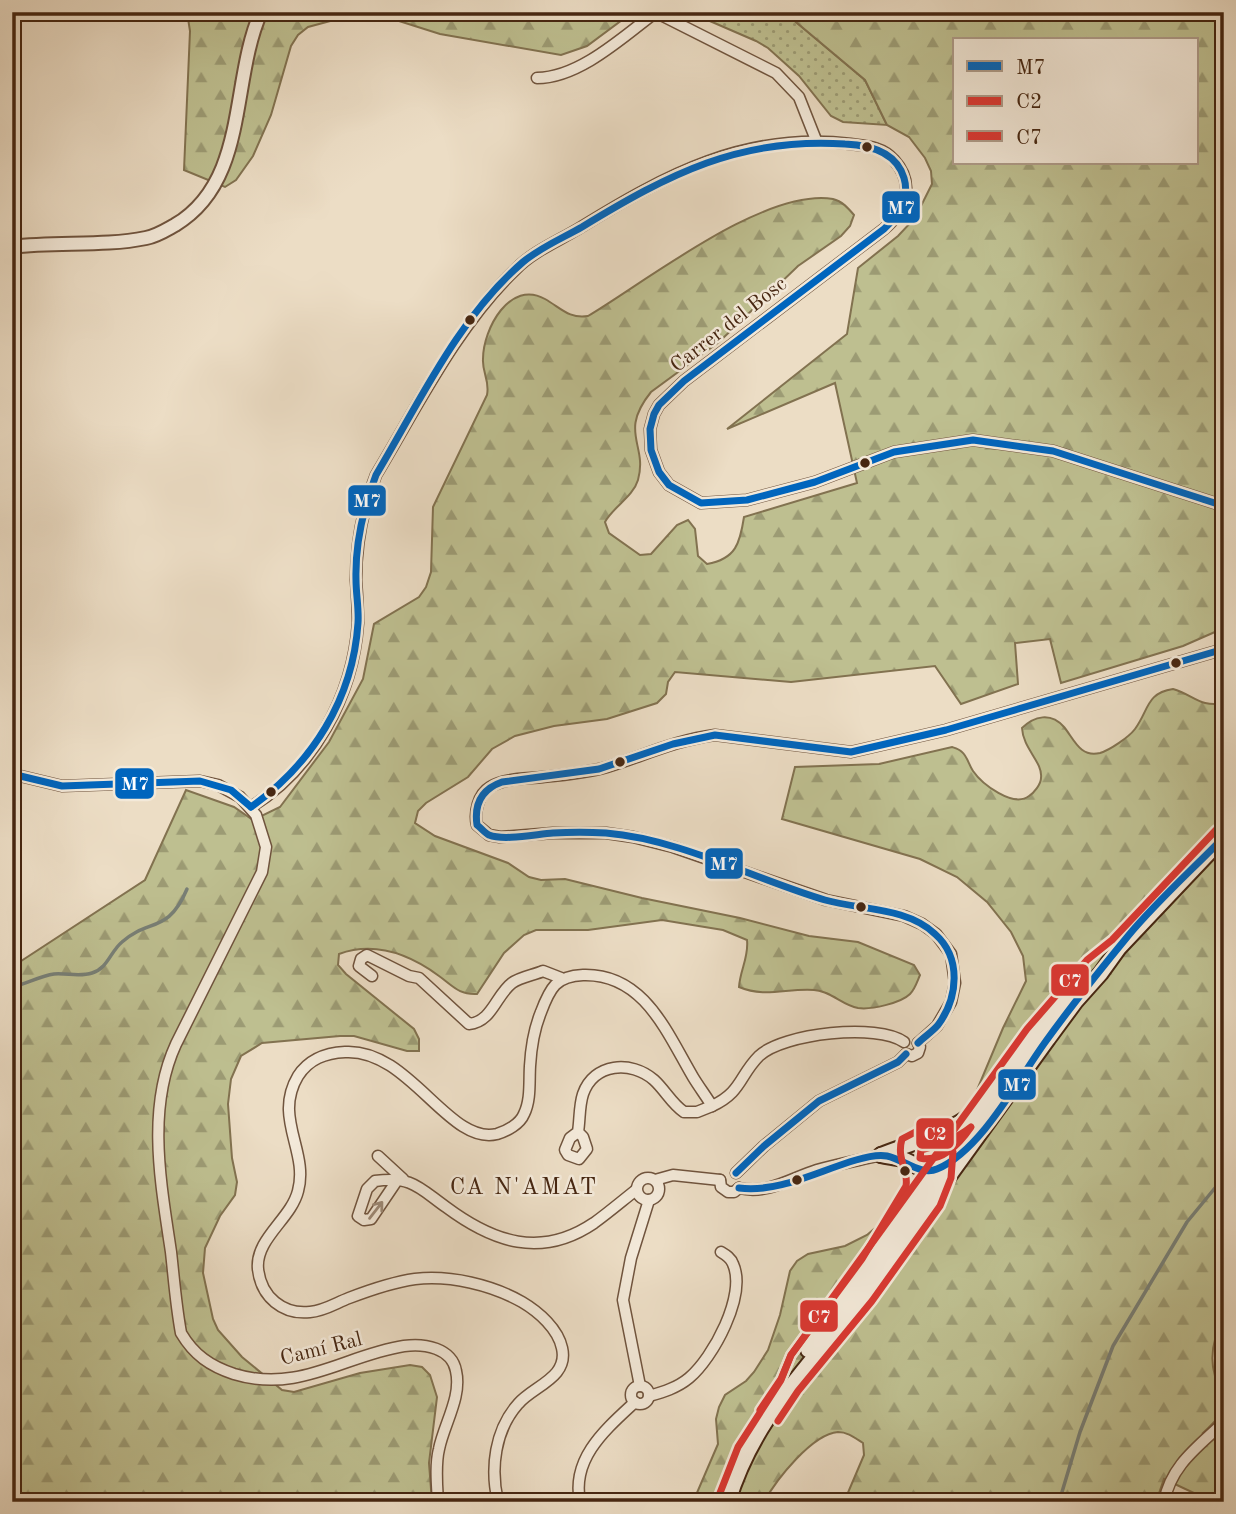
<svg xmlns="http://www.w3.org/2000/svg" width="1236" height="1514" font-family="'Old Standard TT',serif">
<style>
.grass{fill:url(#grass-dots);stroke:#827250;stroke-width:2}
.forest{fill:url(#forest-firs);stroke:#827250;stroke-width:2;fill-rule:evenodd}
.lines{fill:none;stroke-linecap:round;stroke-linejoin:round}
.stream{stroke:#787f76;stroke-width:3.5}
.minor-casing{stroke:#70543e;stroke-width:13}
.tertiary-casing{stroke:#70543e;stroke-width:16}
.secondary-casing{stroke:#462611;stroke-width:18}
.minor{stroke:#f3e9d9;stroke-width:10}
.tertiary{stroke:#f3e9d9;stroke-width:12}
.secondary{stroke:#f3e9d9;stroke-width:14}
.bus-1-casing{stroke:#f3e9d9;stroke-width:12}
.bus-2-casing{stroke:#f3e9d9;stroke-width:12}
.bus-3-casing{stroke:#f3e9d9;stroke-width:12}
.bus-1{stroke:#0065bd;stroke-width:7}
.bus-2{stroke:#da3832;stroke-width:7}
.bus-3{stroke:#da3832;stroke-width:7}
.oneway{stroke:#9c8875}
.bus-dot{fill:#462611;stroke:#f3e9d9;stroke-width:2.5}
.labels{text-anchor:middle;stroke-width:5;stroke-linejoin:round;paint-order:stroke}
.street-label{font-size:21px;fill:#462611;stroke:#f3e9d9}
.neighbourhood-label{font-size:23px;letter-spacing:2px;fill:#462611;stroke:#f3e9d9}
.line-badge{stroke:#f3e9d9;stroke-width:2.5}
.badge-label{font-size:19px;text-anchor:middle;font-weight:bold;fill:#fff}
</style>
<defs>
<pattern id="grass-dots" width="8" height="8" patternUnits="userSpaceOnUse" patternTransform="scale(1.75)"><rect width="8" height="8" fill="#bebf90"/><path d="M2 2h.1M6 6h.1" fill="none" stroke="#9c9b74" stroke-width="1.8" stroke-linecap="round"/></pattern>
<pattern id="forest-firs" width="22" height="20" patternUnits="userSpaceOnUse" patternTransform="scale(1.75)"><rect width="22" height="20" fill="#bebf90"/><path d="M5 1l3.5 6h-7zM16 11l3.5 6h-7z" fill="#9c9b74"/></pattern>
</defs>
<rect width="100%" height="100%" fill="#ecddc5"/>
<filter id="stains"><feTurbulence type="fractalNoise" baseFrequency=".00286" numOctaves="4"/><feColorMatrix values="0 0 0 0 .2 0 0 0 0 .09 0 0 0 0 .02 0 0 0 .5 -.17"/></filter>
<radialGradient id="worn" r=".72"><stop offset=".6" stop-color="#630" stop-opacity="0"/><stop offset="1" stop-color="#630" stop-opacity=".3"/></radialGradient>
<polygon class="grass" points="689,12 784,12 865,80 887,125 843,122 831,116 799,76 768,48 756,41"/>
<g class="forest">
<polygon points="187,12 618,12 626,17 587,46 561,55 440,34 399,21 361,18 334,20 308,27 298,35 291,46 271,115 253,156 236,180 225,187 184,170 190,31"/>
<path d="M784,12H1224V628L1183,646L1061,683L1050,639L1015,643L1018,684L961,704L935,666L791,682L675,672L668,682L666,694L657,703L607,719L554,726L515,736L492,749L468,777L426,803L418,811L415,823L435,836L508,863L529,877L541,880L565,879L642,898L740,918L809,936L858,942L914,965L920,975C917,982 915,989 910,994C901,1003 871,1010 858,1008C842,1005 831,991 814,990C787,988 765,998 739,987C740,970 749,957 747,940L723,930L662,920L588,930H536L524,935L504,953L477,994C459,995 453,986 439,976C409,954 375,941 339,954L338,965L346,974L414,1029L419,1039V1051H407L354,1036H340L262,1043L241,1056L231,1079L228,1104L232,1158L237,1182L235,1195L220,1216L205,1248L203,1273L213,1319L218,1330L242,1357L282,1390L294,1392L360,1373L410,1365L422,1367L430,1375L437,1397L429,1463L432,1502H12V967L145,880L186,790L234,807L253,820L280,807L329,742L363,679L374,624L419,597L426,587L431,572L433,507L487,395C490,380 482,373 483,359C483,329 510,279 545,299C561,308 569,319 588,316C647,281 764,188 833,199C842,201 848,208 854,215L850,226L841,236L798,266L719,342L651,392C618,433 648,444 638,480C633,497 613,507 605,522L609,533L640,555L651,554L677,525L688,520L695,529L698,556L707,564C736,559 740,543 744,517L857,483L835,383L727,429L847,334L858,268L898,236L915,218L932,184L931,171L925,158L909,137L887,125L865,80ZM954,40H1196V163H954Z"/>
<path d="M1173,689C1194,695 1200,708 1224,703V1318C1214,1336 1209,1356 1215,1376C1224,1409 1232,1406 1203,1433L1224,1444V1500L1213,1502L1164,1479L1156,1502H844L864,1455L863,1443C855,1438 848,1432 838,1432C812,1434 776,1480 764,1502H693L718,1444L716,1419L719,1407L725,1395L746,1381L754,1372L768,1350L780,1315L790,1271L797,1261L808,1254L845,1246L867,1235L896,1210L972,1102L1003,1028L1026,981L1023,956L1011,932L987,902L957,877L920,859L782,819L795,767L879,764L952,747C955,748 959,749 962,752C967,756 969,765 973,771C982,784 1013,808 1029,796C1034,793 1041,784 1041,778C1043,762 1023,749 1022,728C1034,716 1051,712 1064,727C1074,739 1080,758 1100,753C1110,750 1129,737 1135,729C1149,710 1146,693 1173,689Z"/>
</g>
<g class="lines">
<g class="stream">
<path d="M12,987C26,984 40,976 54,974C67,973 80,977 92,973C108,968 110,952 122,942C149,918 168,934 187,889"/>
<polyline points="1059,1502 1080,1432 1113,1346 1187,1222 1224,1177"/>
</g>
<g class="minor-casing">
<g id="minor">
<polyline points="655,12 776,73 799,97 816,140"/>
<path d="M537,78C579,78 623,37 656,12"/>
<path d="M12,774L62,786L200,781L218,785L240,797L256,815L266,847L262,872L176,1044C146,1109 161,1184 171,1252C174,1279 176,1306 181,1333C194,1355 210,1366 234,1374C299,1394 345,1355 404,1346C424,1343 452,1348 456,1371C462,1397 444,1424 439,1449C435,1465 437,1485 438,1502"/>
<path d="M251,807C313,769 353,696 358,623C358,608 357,594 356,580C356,543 362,510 376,475C417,407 458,324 516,269C532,252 558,241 578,229C665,175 746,131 851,144C867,146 883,147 894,160C916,184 905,211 884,229L684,381L659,405L654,414L650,429L651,450L659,472L669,485L701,503L747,500L815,482L894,452L973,440L1053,451L1224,506"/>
<path d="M372,976L359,966L361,959L367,955L409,976L419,978L469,1024C492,1022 496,995 512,983C520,977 534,975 543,971L561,978"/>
<path d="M918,1043L937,1026L951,1002L955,983L951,954L936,934L922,924L904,916L826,900L673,847L633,837L606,833H553L500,837L489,835L477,825C474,813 478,794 490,787C505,778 526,779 543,777C564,775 586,773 607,767C643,756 676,740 715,735L851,752L946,730L1224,649"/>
<polyline points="906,1054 912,1056 918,1053 920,1047 918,1043"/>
<path d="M578,1132L570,1138L565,1150L568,1155L579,1159L587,1149L583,1137L578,1132C580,1120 579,1106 583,1094C594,1063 631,1060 654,1080C665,1090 672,1104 684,1112H697L712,1106"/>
<polyline points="378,1156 403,1179"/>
<polyline points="736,1173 764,1146 819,1101 898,1062 906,1054"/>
<circle cx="648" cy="1189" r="11"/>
<path d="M398,1179L371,1219L364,1220L358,1216L367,1189L375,1181C412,1176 418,1187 446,1207C493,1242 541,1259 594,1223C608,1213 622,1201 636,1190"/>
<polyline points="655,1180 673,1175 720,1180"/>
<polyline points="720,1180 721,1187 728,1192 734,1192 739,1188"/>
<path d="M739,1188C768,1195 791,1178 817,1170C838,1164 860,1160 881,1155"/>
<polyline points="1224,1337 1222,1347 1224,1364"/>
<polyline points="640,1386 623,1300 631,1258 649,1200"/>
<circle cx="640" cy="1395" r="9"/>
<path d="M649,1396C663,1392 677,1388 689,1378C713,1358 747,1295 733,1264C731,1258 726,1255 721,1252"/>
<path d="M498,1502C490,1468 495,1430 518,1404C533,1386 569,1378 562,1348C558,1329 539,1312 522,1302C492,1285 451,1275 415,1279C393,1282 370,1290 349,1298C336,1303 324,1311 310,1312C283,1315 261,1297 258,1269C255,1239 291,1219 298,1191C309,1151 273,1118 298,1076C309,1059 325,1053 345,1052C409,1048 449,1146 497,1134C507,1131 520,1124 524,1114C531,1100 529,1082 530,1066C531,1048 534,1029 541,1012C550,988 556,976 583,975C644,973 667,1033 693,1077C699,1087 706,1096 712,1106C742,1092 739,1076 759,1056C783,1033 878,1023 904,1042"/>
<path d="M580,1502C571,1458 606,1429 635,1402"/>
<path d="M1164,1502C1171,1465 1198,1447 1224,1422"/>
</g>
</g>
<g class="tertiary-casing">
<path id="tertiary" d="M12,247C57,241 102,247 146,238C157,236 166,230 175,225C249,181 230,81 261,12"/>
</g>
<g class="secondary-casing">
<g id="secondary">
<path d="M881,1155C914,1142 947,1134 975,1112"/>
<path d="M881,1155C889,1157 898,1157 905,1160C922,1167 923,1176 943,1166"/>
<polyline points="808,1350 1035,1036 1070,995"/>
<path d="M728,1502C755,1413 812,1366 864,1294C926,1209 987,1124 1048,1039L1076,1001L1101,973L1119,948L1224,837"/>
</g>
</g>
<use href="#minor" class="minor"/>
<use href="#tertiary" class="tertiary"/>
<use href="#secondary" class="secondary"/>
<g class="bus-1-casing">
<g id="bus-1">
<polyline points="12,774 62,786 200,781 231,790 251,807"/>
<path d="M251,807C312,764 353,699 358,623C359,609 356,594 356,580C355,544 363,509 376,475C419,403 458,318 523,262C541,247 563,238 582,227C669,174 740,137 845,144C869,145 896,151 904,178C910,198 898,216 884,229L684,381L659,405L654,414L650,429L651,450L659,472L669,485L701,503L747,500L815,482L894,452L973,440L1053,451L1224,506"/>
<path d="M918,1043C924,1037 932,1032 938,1025C958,998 962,958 935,934C907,907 860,910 825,900C754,879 680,839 606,833C589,832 570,832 553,833C537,834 504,841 489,835C485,833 481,828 477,825C474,804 482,789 502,782L599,769L673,744L715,735L851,752L946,730L1224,649"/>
<polyline points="736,1173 764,1146 819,1101 898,1062 906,1054"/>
<path d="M739,1188C779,1193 818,1171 856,1160C866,1157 877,1154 887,1156C903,1159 921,1176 937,1169C981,1151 1019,1078 1046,1041C1072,1005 1100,970 1128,936C1157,901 1192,870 1224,837"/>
</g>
</g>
<g class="bus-2-casing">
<g id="bus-2">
<path d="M971,1127C960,1143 942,1163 920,1158L921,1150C940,1145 956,1139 971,1127Z"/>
<path d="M760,1410L781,1379L791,1355L862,1259L906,1186C909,1170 896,1159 902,1139L923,1128L945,1138L953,1152L951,1178L940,1206L872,1301L798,1391L778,1421"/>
</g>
</g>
<g class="bus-3-casing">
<polyline id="bus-3" points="718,1498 738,1447 781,1380 791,1355 1027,1029 1087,960 1112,940 1216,830"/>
</g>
<use href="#bus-1" class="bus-1"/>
<use href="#bus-2" class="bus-2"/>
<use href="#bus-3" class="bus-3"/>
</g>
<defs><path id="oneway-shaft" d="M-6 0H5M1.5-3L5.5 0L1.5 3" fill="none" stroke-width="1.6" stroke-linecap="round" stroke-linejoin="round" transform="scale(1.75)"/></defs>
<use class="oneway" href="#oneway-shaft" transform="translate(376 1210) rotate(-52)"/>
<g class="bus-dot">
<circle cx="867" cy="147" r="6"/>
<circle cx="470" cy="320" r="6"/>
<circle cx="865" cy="463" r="6"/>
<circle cx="1176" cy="663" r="6"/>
<circle cx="620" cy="762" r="6"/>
<circle cx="271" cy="792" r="6"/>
<circle cx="861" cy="907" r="6"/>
<circle cx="905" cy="1171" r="6"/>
<circle cx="797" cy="1180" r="6"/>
</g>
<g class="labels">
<g class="street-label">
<text transform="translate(728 324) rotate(-38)" y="7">Carrer del Bosc</text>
<text transform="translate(321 1348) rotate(-14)" y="7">Camí Ral</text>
</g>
<g class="neighbourhood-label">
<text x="524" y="1194">CA N'AMAT</text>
</g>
</g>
<g class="line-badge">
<rect x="881" y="190" width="40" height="34" rx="7" fill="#0065bd"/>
<rect x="347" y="484" width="40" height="33" rx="7" fill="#0065bd"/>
<rect x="114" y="767" width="41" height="33" rx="7" fill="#0065bd"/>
<rect x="704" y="847" width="40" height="33" rx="7" fill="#0065bd"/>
<rect x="1050" y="963" width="40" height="34" rx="7" fill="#da3832"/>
<rect x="997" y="1068" width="40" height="33" rx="7" fill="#0065bd"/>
<rect x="915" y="1117" width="40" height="33" rx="7" fill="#da3832"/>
<rect x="799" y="1299" width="40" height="34" rx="7" fill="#da3832"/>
</g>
<g class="badge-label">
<text x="901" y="214">M7</text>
<text x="367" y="507">M7</text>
<text x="135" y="790">M7</text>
<text x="724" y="870">M7</text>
<text x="1070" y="987">C7</text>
<text x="1017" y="1091">M7</text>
<text x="935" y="1140">C2</text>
<text x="819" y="1323">C7</text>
</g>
<rect width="1236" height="1514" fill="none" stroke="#ecddc5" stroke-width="42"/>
<rect x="14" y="14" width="1208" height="1486" fill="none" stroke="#462611" stroke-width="3.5"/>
<rect x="21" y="21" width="1194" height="1472" fill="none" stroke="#462611" stroke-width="2"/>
<rect x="953" y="38" width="245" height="126" fill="#f3e9d9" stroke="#ae9b89" stroke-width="2"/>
<rect x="967" y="61" width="35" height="10" fill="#0065bd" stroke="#ae9b89" stroke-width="2"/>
<text x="1016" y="74" font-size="21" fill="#462611">M7</text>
<rect x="967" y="96" width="35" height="10" fill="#da3832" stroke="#ae9b89" stroke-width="2"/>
<text x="1016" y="108" font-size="21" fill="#462611">C2</text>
<rect x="967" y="131" width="35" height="10" fill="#da3832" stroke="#ae9b89" stroke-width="2"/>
<text x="1016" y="144" font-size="21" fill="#462611">C7</text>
<rect width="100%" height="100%" filter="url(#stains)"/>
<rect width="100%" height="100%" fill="url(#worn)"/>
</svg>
